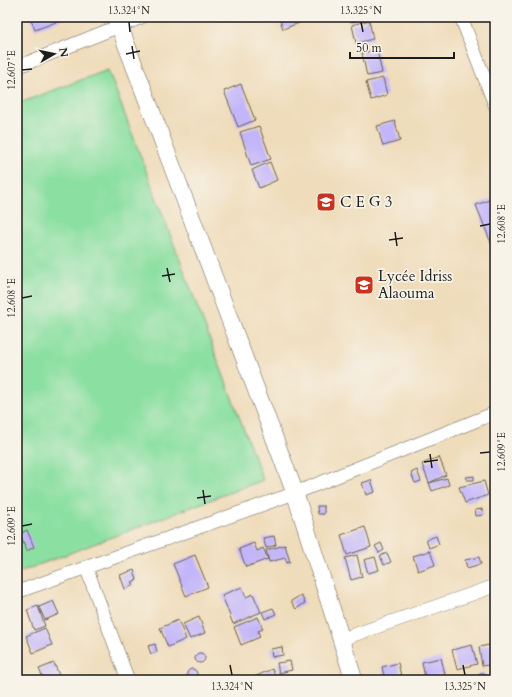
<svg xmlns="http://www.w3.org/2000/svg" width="512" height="697" font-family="Cardo,serif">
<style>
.green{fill:#8adfa1;stroke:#537e5e}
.building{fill:#c2b5fa}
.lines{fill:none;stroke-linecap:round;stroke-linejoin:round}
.minor-casing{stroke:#665f53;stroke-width:14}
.tertiary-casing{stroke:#665f53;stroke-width:18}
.minor{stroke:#fff;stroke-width:13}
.tertiary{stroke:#fff;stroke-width:17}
.ticks{fill:none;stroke:#1c1c1c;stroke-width:1.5}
.labels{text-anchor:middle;stroke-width:3.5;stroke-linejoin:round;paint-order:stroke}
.poi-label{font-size:15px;fill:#1c1c1c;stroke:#f7f3e8;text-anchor:start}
.neatline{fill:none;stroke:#1c1c1c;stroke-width:1.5}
.ticks-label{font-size:10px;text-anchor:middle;fill:#1c1c1c}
</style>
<rect width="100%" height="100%" fill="#f7f3e8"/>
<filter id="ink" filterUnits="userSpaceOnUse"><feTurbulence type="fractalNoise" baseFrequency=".025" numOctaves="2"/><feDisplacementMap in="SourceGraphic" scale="8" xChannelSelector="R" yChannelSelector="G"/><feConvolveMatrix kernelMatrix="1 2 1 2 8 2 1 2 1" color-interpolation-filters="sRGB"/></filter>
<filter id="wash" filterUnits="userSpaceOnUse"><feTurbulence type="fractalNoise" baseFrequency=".012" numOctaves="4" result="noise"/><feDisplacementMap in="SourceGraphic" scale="16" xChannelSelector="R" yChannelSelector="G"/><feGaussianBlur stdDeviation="0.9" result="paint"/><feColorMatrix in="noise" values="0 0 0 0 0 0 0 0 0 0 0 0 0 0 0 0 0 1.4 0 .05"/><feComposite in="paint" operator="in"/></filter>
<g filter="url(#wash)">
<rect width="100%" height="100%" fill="#efdcba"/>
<polygon class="green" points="108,70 263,480 17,573 17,104"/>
<g id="blocks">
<g class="building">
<polygon points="30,17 69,17 35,30"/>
<polygon points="279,17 297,17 299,23 283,29"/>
<polygon points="349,17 370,17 370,18 350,22"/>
<polygon points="369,20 373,39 356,43 352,25"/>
<polygon points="377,50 382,73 367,76 362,53"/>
<polygon points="383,78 387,95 371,100 366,82"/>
<polygon points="241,84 255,120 238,127 224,91"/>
<polygon points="395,121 400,141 383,146 377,126"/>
<polygon points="259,126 271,159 251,166 240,132"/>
<polygon points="270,162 277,180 259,188 252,170"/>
<polygon points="495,198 495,253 476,205"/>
<polygon points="439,457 446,475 429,483 447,478 449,485 432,491 422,464"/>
<polygon points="417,470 421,481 415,483 411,473"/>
<polygon points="474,476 474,480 467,480 466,477"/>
<polygon points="371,480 375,492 366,495 362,483"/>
<polygon points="484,481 488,495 465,503 459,487"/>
<polygon points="317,506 324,506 324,514 318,514"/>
<polygon points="482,509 483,515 476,516 475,510"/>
<polygon points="365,527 371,547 347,555 341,535"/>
<polygon points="27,530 34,547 27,551 20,534"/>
<polygon points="274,536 276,545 266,548 263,538"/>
<polygon points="436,536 439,544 429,548 426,540"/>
<polygon points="254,543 257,551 263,548 268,559 246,567 239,549"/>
<polygon points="381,543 384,550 379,553 375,546"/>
<polygon points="285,545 290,562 287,563 285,558 269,562 266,550"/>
<polygon points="430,551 435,565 418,571 413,556"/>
<polygon points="387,553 391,562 384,565 380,556"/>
<polygon points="195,555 208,587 186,596 173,564"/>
<polygon points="357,555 362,577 351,580 345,558"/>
<polygon points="375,557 379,570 368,573 364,560"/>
<polygon points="479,557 481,564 467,568 465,560"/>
<polygon points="134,570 137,580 132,582 134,585 125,589 120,575"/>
<polygon points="242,587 246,597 253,594 261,612 233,624 222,595"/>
<polygon points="301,595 305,603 296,609 291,601"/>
<polygon points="53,601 59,614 45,620 39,607"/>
<polygon points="38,606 45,626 34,630 27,610"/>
<polygon points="273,608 276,614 265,619 262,612"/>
<polygon points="199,617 205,633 190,639 183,624"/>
<polygon points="258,617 263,629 258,631 260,637 241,645 234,627"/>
<polygon points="178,620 186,639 168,647 160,628"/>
<polygon points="45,628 52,645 33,653 26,636"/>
<polygon points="155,644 157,652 151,654 148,646"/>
<polygon points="495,644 495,664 482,666 479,647"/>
<polygon points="472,645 477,664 457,669 452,650"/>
<polygon points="282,647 283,655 272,657 271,649"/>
<circle cx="200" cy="658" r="5"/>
<polygon points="441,658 445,674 425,678 422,662"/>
<polygon points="290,661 292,670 279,673 277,663"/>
<polygon points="54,663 61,680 44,680 39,669"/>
<polygon points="398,663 402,680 385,680 382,667"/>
<polygon points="272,669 277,680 253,680 252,678"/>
<circle cx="192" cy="674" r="5"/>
<circle cx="482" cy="676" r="3.5"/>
</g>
</g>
</g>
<g filter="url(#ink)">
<use href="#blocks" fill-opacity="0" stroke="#665f53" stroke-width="1"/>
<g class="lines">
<g class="minor-casing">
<g id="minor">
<polyline points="461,17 495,105"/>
<polyline points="17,67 142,17"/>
<polyline points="86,567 128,680"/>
<polyline points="17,592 295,493 495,413"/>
<polyline points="342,639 495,586"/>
</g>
</g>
<g class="tertiary-casing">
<polyline id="tertiary" points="116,17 295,493 354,680"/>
</g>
<use href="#minor" class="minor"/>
<use href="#tertiary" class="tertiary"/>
</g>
</g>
<path class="ticks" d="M129,22L130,32M361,22L363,32M132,46L134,59M126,54L140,51M22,70L32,69M480,226L490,224M395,232L397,246M389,240L403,238M167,268L170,282M162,276L175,274M22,298L32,296M480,453L490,452M430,454L432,468M424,462L438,460M203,490L205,504M197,498L211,496M22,526L32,524M230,665L232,675M463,665L465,675"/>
<defs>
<g id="school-square" transform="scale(1)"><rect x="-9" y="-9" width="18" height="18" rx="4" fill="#c8321e" stroke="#f7f3e8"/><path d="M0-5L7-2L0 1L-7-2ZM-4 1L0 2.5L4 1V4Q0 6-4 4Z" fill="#fff"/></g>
</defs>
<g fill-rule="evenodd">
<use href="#school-square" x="326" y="202"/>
<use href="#school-square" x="364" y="285"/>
</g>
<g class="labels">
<g class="poi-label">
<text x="340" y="207">C E G 3</text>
<text x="378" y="281">Lycée Idriss<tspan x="378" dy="17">Alaouma</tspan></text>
</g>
</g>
<rect width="512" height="697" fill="none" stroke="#f7f3e8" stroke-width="44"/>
<g transform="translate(54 54) rotate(81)" stroke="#f7f3e8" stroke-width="3" paint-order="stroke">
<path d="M0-3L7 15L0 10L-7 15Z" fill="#1c1c1c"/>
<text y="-6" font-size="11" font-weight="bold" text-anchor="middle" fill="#1c1c1c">N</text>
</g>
<path d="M350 52v6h104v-6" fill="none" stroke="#1c1c1c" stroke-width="2"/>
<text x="356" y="52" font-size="12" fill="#1c1c1c" stroke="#f7f3e8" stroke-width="3" paint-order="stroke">50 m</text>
<rect x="22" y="22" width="468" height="653" class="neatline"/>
<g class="ticks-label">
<text x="129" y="14">13.324°N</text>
<text x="361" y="14">13.325°N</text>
<text transform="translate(11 70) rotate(-90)" y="4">12.607°E</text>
<text transform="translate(501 224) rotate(-90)" y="4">12.608°E</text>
<text transform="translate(11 298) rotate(-90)" y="4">12.608°E</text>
<text transform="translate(501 452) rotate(-90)" y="4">12.609°E</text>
<text transform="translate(11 526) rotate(-90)" y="4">12.609°E</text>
<text x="232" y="690">13.324°N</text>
<text x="465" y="690">13.325°N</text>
</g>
</svg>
